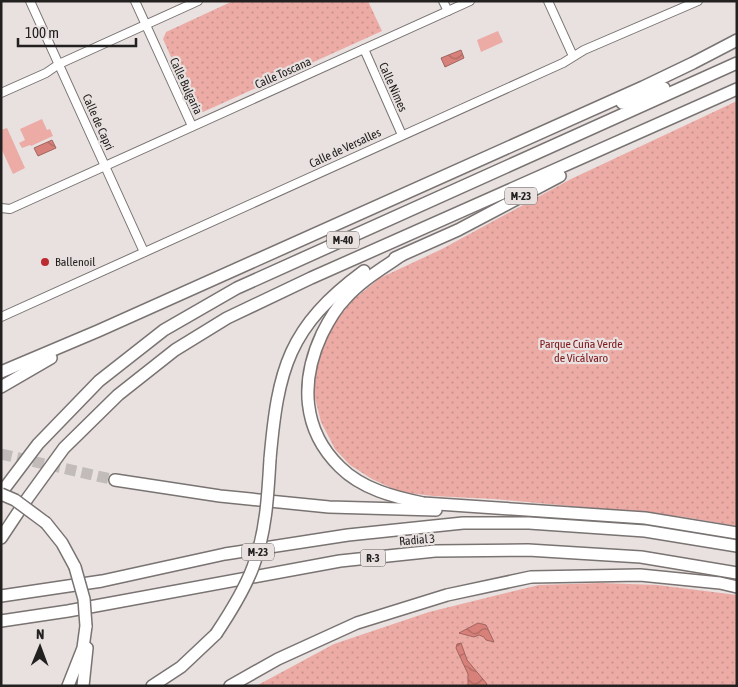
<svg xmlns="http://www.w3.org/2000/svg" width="738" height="687" font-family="'Asap Condensed',sans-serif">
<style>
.grass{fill:url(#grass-dots)}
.garden{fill:#ecaba5}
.water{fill:url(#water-waves);stroke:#a2645f}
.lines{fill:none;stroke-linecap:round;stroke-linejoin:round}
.highway-tunnel{stroke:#c1bbba;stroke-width:11;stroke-dasharray:11 5.5;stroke-linecap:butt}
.minor-casing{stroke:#797372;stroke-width:10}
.highway-casing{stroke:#797372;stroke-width:14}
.minor{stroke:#fff;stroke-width:8}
.highway{stroke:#fff;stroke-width:11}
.highway-bridge-casing{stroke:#797372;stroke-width:14;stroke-linecap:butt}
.highway-bridge{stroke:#fff;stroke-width:11}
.poi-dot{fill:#bb2b2f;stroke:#e8e1e0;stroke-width:2}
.labels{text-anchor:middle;stroke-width:4.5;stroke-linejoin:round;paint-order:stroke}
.shield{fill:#e8e1e0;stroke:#5e5b5a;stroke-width:1}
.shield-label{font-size:11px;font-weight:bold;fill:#232120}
.street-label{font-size:12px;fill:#232120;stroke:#e8e1e0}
.poi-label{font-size:12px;fill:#232120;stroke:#e8e1e0;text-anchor:start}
.park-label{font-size:12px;fill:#7e161a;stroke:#e8e1e0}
</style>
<defs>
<pattern id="grass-dots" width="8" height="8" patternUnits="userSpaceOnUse" patternTransform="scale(1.25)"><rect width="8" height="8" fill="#ecaba5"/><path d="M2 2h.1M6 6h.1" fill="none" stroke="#ca938e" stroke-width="1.8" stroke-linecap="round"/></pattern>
<pattern id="water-waves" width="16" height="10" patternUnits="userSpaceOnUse" patternTransform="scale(1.25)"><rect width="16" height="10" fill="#d8817a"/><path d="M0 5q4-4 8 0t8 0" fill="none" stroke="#af6964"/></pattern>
</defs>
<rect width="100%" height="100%" fill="#e8e1e0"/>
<g class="grass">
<polygon points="233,1 368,1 382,31 203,112 194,109 163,39 166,32"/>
<polygon points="737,101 737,526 684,517 613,510 494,499 433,496 400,492 372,479 350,465 335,449 321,422 314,394 315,366 334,323 353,300 380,278 442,249 571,179"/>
<polygon points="601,583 657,585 737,595 737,686 256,686 334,644 429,612 539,585"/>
</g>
<g class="garden">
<polygon points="498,31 503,42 481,52 477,40"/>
<polygon points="42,119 47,130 50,129 53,136 31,146 30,145 22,148 19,143 25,140 20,129"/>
<polygon points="7,128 25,168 13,174 1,148 1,130"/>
</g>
<g class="water">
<polygon points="461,50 464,58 445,67 441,58"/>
<polygon points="52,140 56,148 38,156 34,148"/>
<polygon points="478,623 486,625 494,642 486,640 484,637 479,635 474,637 459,633"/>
<polygon points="461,643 467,660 487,684 486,686 468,686 468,674 456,648 457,644"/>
</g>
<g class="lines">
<polyline class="highway-tunnel" points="1,454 115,480"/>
<g class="minor-casing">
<g id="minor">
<polyline points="30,1 144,252"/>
<polyline points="135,1 192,126"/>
<polyline points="443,1 448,11"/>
<polyline points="548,1 573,56"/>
<polyline points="364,49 402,135"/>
<polyline points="1,93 46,73 59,64 198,1"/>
<polyline points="1,208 10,209 470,1"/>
<polyline points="1,317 563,63 584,50 698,1"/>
</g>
</g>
<g class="highway-casing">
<g id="highway">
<polyline points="622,103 664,88"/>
<path d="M402,255C381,269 361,281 345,299C335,309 328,322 322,334C300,381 302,430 340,467C362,489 394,497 423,503L645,518L737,533"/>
<polyline points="395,258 458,230 560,176"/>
<polyline points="1,372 98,331 643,87 693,63 737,40"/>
<polyline points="1,387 51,358"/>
<path d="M270,459C278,369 288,327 364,271"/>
<polyline points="115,480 220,496 329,507 436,510"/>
<polyline points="1,493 38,444 99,381 164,330 237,288 737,63"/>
<polyline points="46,523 62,543 75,567"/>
<polyline points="1,538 27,499 64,448 118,395 175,350 227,318 311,278 737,89"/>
<polyline points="1,596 102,581 225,554 348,535 463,523 529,523 645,531 737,546"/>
<polyline points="1,621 68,611 340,561 435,551 528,550 641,557 737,573"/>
<polyline points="68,686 83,648 86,626"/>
<polyline points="83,686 87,648"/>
<polyline points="152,686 181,667 216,634"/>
<polyline points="230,686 278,659 357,623 447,595 531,577 640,575 720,583 737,587"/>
</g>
</g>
<use href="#minor" class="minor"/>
<use href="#highway" class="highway"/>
<g class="highway-bridge-casing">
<g id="highway-bridge">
<polyline points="1,494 15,500 46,523"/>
<polyline points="75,567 84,599 86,626"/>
<path d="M216,634C230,613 244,591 253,567C266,533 268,495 270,459"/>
</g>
</g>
<use href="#highway-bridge" class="highway-bridge"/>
</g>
<circle class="poi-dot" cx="45" cy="262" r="5"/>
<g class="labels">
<g class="shield">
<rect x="505" y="187.5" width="32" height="17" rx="4"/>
<rect x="327" y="231.5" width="32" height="17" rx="4"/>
<rect x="242" y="543.5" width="32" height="17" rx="4"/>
<rect x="360.5" y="549.5" width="25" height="17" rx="4"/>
</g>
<g class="shield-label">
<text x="521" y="200">M-23</text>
<text x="343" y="244">M-40</text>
<text x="258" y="556">M-23</text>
<text x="373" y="562">R-3</text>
</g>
<g class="street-label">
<text transform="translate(283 73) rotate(-24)" y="4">Calle Toscana</text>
<text transform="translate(186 86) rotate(65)" y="4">Calle Bulgaria</text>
<text transform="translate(393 87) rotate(66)" y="4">Calle Nimes</text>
<text transform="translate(98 122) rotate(66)" y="4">Calle de Capri</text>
<text transform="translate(345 148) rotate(-25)" y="4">Calle de Versalles</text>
<text transform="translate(417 540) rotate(-5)" y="4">Radial 3</text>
</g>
<g class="poi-label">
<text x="55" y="266">Ballenoil</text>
</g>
<g class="park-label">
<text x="581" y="348">Parque Cuña Verde<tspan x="581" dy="14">de Vicálvaro</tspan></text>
</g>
</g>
<rect width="738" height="687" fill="none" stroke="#232120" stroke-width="5"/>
<g transform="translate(40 647) rotate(1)" stroke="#e8e1e0" stroke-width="4" paint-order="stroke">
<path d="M0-4L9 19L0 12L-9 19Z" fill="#232120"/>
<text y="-8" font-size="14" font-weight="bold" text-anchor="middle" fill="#232120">N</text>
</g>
<path d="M18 38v8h118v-8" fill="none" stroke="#232120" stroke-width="2.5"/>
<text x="25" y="38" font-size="15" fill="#232120" stroke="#e8e1e0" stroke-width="4" paint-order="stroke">100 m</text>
</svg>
